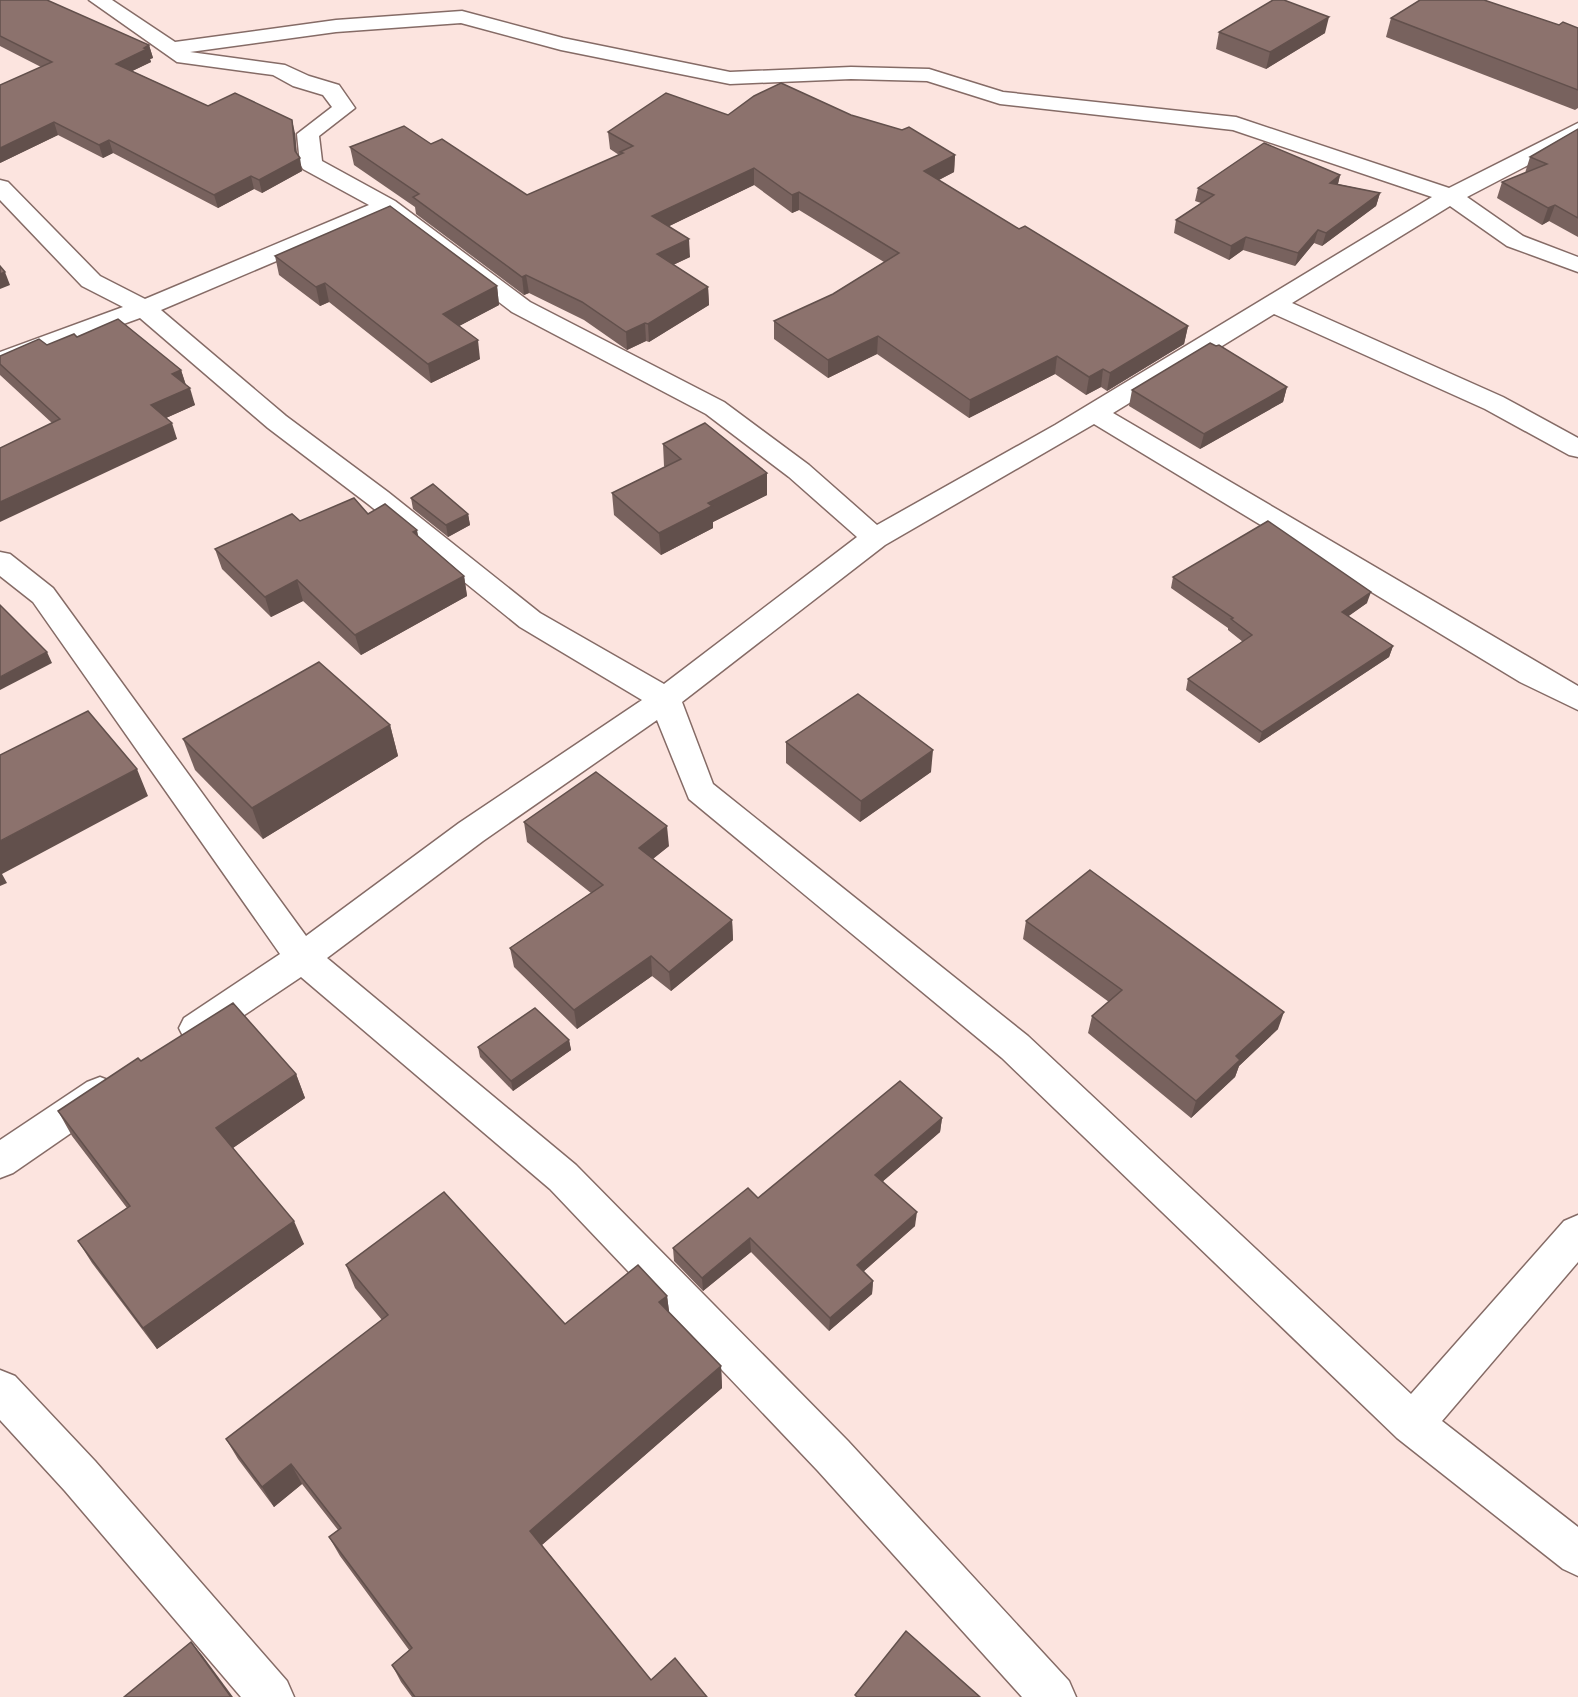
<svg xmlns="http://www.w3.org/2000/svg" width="1578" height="1697" font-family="'Roboto Condensed',sans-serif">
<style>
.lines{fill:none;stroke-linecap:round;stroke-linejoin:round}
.street-casing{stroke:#856b66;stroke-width:3}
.street{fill:#fff;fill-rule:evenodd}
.wall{fill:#78625e}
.shaded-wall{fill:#62504c}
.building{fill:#8c726d;stroke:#62504c;stroke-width:1.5}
</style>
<rect width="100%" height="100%" fill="#fce4df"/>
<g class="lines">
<g class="street-casing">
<g id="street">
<path d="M89,0H112L175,42L336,20L462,11L563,38L730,72L851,67L929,69L1003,92L1236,117L1449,188L1578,123V139L1467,197L1523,236L1578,257V272L1507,246L1450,206L1292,303L1503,397L1578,438V457L1569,455L1485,409L1274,314L1113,413L1578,686V710L1520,682L1094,424L885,545L682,702L713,784L1028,1036L1411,1394L1564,1221L1578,1215V1262L1442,1421L1578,1527V1576L1563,1569L1397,1438L1002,1058L689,799L657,720L483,841L327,958L576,1165L848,1441L1069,1681L1076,1697H1022L818,1471L550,1189L301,977L210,1038L197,1043L184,1038L179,1028L184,1018L280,954L33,602L0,576V552L10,554L53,588L306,936L459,823L642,700L520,627L368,504L268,428L140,318L0,369V352L123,307L82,286L0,200V180L8,182L100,276L145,299L369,205L303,169L300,164L297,134L332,107L323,95L293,86L273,75L177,62ZM461,23L561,50L730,84L851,79L927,81L1000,104L1233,130L1432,197L1055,425L877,525L809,465L724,402L530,302L395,201L322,161L319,136L355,108L339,85L309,76L285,65L190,52L336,32ZM385,215L512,312L706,414L789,477L857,537L664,684L540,613L388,492L286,416L161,310Z"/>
<polygon points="100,1077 113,1082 118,1093 113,1104 13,1173 0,1178 0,1140 87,1082"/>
<polygon points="0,1370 15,1376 95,1461 287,1681 294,1697 241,1697 65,1491 0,1420"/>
</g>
</g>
<use href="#street" class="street"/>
</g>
<g class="wall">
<polygon points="0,0 149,45 153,58 150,59 151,62 132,71 208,106 295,133 297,154 302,171 262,193 254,189 218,208 113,153 103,158 58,135 0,163 41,67 0,46"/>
<polygon points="1391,18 1559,25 1578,28 1578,108 1575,110 1386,37"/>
<polygon points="1219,32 1325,33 1266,69 1216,49"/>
<polygon points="728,115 851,115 955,155 954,172 939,180 1019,229 1188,326 1184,344 1107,391 1101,387 1086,395 1055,374 969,418 877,354 828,378 774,339 774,321 833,294 884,262 799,210 792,213 754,185 669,226 690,257 673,265 708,287 709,305 649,342 646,341 627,350 584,320 529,293 524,295 416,214 415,207 354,165 350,147 431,144 527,195 619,155 610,149 608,132"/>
<polygon points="1578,129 1578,237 1549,221 1542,225 1497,198 1502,182 1525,173 1530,157"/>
<polygon points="1340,175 1338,184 1380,193 1376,206 1322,246 1314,243 1295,266 1243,250 1229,260 1174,233 1176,220 1201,203 1195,201 1198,188"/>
<polygon points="275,256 497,286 499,305 459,326 480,359 431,383 329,302 320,306 279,275"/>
<polygon points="77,337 181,370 186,385 195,405 166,418 177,439 52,423 0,375 0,356 47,345"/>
<polygon points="1287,387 1283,402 1200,449 1129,406 1132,390"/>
<polygon points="663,444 767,473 767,495 713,522 713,528 661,555 614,515 612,493 665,467 664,466"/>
<polygon points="411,498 468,514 470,525 448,537 413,509"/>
<polygon points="368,514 419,537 464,576 467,596 361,655 303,601 271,617 222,569 215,549"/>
<polygon points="1173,577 1367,603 1348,616 1393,646 1389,657 1259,743 1186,690 1188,679 1243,642 1228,630 1228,628 1171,588"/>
<polygon points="390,725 398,756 263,839 195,770 183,739"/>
<polygon points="786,742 931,772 860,822 786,763"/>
<polygon points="524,822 669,846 653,859 732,920 733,940 671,991 652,976 577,1029 514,967 510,948 591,893 527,842"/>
<polygon points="1026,921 1278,1029 1239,1066 1235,1077 1191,1118 1088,1033 1092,1016 1109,1002 1023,939"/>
<polygon points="569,1040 571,1050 513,1091 480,1057 478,1047"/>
<polygon points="141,1061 296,1074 305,1098 233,1148 304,1244 157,1349 92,1263 78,1241 127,1208 72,1136 58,1111"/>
<polygon points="942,1118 940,1132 883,1181 915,1226 863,1272 873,1281 872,1294 829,1331 751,1252 703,1291 674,1261 673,1248 758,1198"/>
<polygon points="346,1265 565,1324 667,1296 669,1312 721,1366 722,1388 542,1545 651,1680 707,1697 412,1697 401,1682 392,1665 409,1650 340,1556 329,1537 338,1530 302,1484 274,1507 238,1459 226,1439 382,1320 355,1288"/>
</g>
<g class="shaded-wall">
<polygon points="1329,17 1325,33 1266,69 1270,52"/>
<polygon points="149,45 153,58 150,59 151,62 120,77 116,64"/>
<polygon points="292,120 295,133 297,159 300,158 302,171 262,193 259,180 295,151"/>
<polygon points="54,122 58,135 0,163 0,148"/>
<polygon points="109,140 113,153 103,158 99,145"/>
<polygon points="955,155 954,172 923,188 924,171"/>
<polygon points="754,168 754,185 653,234 652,216"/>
<polygon points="1340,175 1337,188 1330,183"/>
<polygon points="251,176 254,189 218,208 214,195"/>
<polygon points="799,192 799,210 792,213 792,195"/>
<polygon points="1380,193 1376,206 1322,246 1326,233"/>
<polygon points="1555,205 1549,221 1542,225 1548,208"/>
<polygon points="1318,230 1314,243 1295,266 1298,253"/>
<polygon points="1246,237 1243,250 1229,260 1231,246"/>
<polygon points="689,239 690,257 658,272 657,254"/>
<polygon points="5,272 10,285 0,289 0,274"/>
<polygon points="526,275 529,293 524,295 522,277"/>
<polygon points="325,283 329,302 320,306 316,287"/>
<polygon points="497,286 499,305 446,333 443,314"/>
<polygon points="708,287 709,305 649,342 648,324"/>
<polygon points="645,323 646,341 627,350 626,332"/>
<polygon points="1188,326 1184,344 1107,391 1110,373"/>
<polygon points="878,336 877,354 828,378 828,360"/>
<polygon points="478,340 480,359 431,383 428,364"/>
<polygon points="1057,356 1055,374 969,418 970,400"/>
<polygon points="1103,369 1101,387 1086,395 1089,377"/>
<polygon points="181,370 186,386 172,374"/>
<polygon points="1287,387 1283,402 1200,449 1204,434"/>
<polygon points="190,388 195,405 157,422 151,405"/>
<polygon points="172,423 177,439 0,522 0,502"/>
<polygon points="767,473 767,495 713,522 713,528 661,555 659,533 708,503"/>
<polygon points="468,514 470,525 448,537 446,525"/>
<polygon points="417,530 421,550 413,532"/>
<polygon points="464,576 467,596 361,655 355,635"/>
<polygon points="297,580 303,601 271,617 265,597"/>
<polygon points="1371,592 1367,603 1339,623 1342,612"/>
<polygon points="1393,646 1389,657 1259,743 1262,732"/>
<polygon points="47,652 52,663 0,690 0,677"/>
<polygon points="390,725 398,756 263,839 252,808"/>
<polygon points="933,750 931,772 860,822 861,801"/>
<polygon points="137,769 148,796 2,874 7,883 0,886 0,841"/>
<polygon points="667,826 669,846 641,868 639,848"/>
<polygon points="732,920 733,940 671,991 669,972"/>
<polygon points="651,956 652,976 577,1029 574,1010"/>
<polygon points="1284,1012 1278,1029 1239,1066 1235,1077 1191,1118 1196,1101 1236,1056"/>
<polygon points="569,1040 571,1050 513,1091 511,1081"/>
<polygon points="296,1074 305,1098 227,1152 216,1128"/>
<polygon points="942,1118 940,1132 874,1189 875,1175"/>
<polygon points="917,1212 915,1226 856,1278 857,1265"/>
<polygon points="294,1221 304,1244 157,1349 143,1328"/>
<polygon points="750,1238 751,1252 703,1291 702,1278"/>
<polygon points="873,1281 872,1294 829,1331 830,1318"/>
<polygon points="667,1296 670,1318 659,1302"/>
<polygon points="721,1366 722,1388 536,1550 530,1531"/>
<polygon points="291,1464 302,1484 274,1507 262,1487"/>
<polygon points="191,1642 202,1655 233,1697 231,1697"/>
</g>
<g class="building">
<polygon points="0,0 47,0 149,45 144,48 147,49 116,64 208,106 235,93 292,120 295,151 300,158 259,180 251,176 214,195 109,140 99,145 54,122 0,148 0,85 52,62 0,36"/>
<polygon points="1273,0 1284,0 1329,17 1270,52 1219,32"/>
<polygon points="1420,0 1484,0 1559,25 1563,22 1578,28 1578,90 1391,18"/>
<polygon points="781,83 851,115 902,130 909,127 955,155 924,171 1019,229 1025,226 1188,326 1110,373 1103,369 1089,377 1057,356 970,400 878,336 828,360 774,321 833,294 899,253 799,192 792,195 754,168 652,216 689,239 657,254 708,287 648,324 645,323 626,332 582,302 526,275 522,277 413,197 419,194 350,147 404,126 431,144 442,139 527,195 623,153 620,152 633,146 608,132 666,93 728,115 754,96"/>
<polygon points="1578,129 1578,218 1555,205 1548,208 1502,182 1547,164 1530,157"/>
<polygon points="1264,143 1340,175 1330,183 1380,193 1326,233 1318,230 1298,253 1246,237 1231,246 1176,220 1214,195 1198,188"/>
<polygon points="390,206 497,286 443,314 478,340 428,364 325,283 316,287 275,256"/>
<polygon points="0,266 5,272 0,274"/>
<polygon points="118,319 181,370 172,374 190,388 151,405 172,423 0,502 0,448 60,419 0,364 0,356 39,339 47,345 74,334 77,337"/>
<polygon points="1210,343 1216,346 1219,345 1287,387 1204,434 1132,390"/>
<polygon points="705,423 767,473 708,503 712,506 659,533 612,493 681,459 663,444"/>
<polygon points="433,484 468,514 446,525 411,498"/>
<polygon points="354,498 368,514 385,504 417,530 413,532 464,576 355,635 297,580 265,597 215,549 292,514 300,521"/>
<polygon points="1268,521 1371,592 1342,612 1393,646 1262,732 1188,679 1252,635 1231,619 1233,618 1173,577"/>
<polygon points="0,605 47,652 0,677"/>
<polygon points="319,662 390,725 252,808 183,739"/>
<polygon points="858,694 933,750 861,801 786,742"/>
<polygon points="88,711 137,769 0,841 0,755"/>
<polygon points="596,772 667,826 639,848 732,920 669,972 651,956 574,1010 510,948 603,885 524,822"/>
<polygon points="1090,870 1284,1012 1236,1056 1240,1060 1196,1101 1092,1016 1122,990 1026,921"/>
<polygon points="233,1003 296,1074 216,1128 294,1221 143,1328 78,1241 130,1206 58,1111 138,1058 141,1061"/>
<polygon points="535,1008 569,1040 511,1081 478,1047"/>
<polygon points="900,1081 942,1118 875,1175 917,1212 857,1265 873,1281 830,1318 750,1238 702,1278 673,1248 748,1188 758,1198"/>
<polygon points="444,1192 565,1324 638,1265 667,1296 659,1302 721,1366 530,1531 651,1680 675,1658 707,1697 415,1697 392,1665 412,1648 329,1537 341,1528 291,1464 262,1487 226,1439 388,1315 346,1265"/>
<polygon points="906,1631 980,1697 857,1697 855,1695"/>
<polygon points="191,1642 231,1697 124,1697"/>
</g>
</svg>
